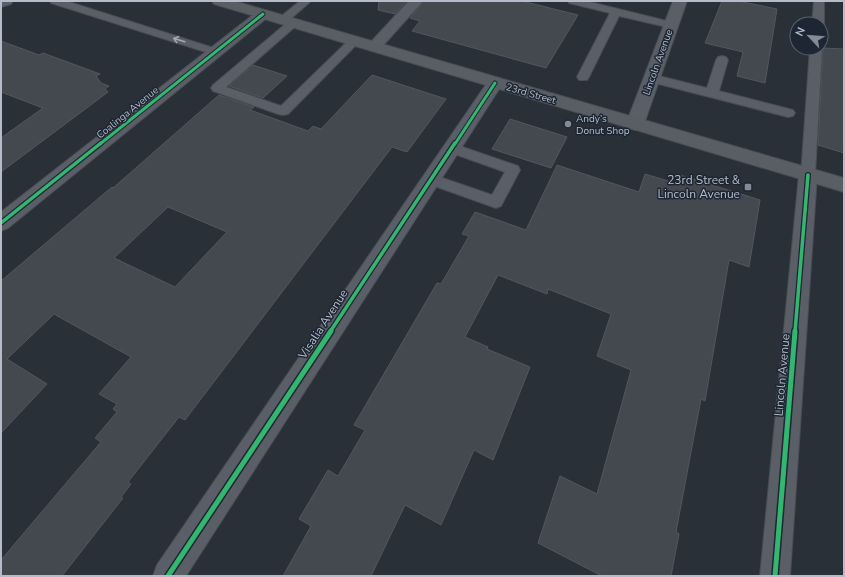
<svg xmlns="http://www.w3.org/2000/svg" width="845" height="577" font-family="'Nunito Sans',sans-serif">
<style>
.building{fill:#444950;stroke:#52575f;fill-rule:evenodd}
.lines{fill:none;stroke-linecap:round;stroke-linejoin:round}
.service-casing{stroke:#484c53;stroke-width:2}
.minor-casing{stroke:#484c53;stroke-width:2}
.tertiary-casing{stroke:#484c53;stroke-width:2}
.secondary-casing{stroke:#484c53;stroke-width:2}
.service{fill:#5a5e66;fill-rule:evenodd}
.minor{fill:#5a5e66;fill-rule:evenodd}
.tertiary{fill:#5a5e66;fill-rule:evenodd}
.secondary{fill:#595d64;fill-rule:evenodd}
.cycleway-far2-casing{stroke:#1d2633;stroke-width:5}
.cycleway-far1-casing{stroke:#1d2633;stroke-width:6}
.cycleway-casing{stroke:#1d2633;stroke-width:8}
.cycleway-far2{stroke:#33b770;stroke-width:3}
.cycleway-far1{stroke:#33b770;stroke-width:3.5}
.cycleway{stroke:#33b770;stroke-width:5}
.oneway{stroke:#a2a9b5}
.poi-dot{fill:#848b96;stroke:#1d2633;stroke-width:1.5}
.labels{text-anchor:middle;stroke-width:3;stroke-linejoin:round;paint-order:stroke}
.far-street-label{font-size:10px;fill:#b4bcc9;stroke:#1d2633}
.far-poi-label{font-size:10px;fill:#b4bcc9;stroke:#1d2633;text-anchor:start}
.poi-label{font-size:12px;fill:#b4bcc9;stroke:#1d2633;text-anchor:end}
.street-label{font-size:12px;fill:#b4bcc9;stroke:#1d2633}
</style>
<rect width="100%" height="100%" fill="#2a3038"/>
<g class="building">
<polygon points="379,1 407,1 395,14 378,10"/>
<polygon points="424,1 522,1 578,15 546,68 412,31 420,21 410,18"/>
<polygon points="722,1 738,1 777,9 765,83 737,76 743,52 705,43"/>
<polygon points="1,41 39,55 43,53 100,74 96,76 101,83 109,86 105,89 108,92 1,172 1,138 43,108 1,92"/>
<polygon points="823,48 844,49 844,153 818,145"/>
<polygon points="253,65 287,76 263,98 229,86"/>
<path d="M372,75L446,99L407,152L392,147L185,420L179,417L128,482L131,484L121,497L123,498L62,576H1V560L101,442L95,438L117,412L113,409L117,404L99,394L131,357L54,314L7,359L47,384L1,433V281L112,187L113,188L219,95L254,107L250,110L308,131L313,126L321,129ZM168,207L227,232L175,287L114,258Z"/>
<polygon points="510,119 567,137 551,168 492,149"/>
<polygon points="557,165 639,192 645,174 678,184 680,175 760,200 749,267 729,260 705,401 701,399 676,532 679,534 671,576 602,576 538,543 560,476 597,494 631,370 597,356 611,314 548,289 547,294 498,275 465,337 488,347 487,349 530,367 493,460 474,450 441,525 405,505 371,576 283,576 311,526 299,519 328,470 338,476 365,430 354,425 437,283 441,284 469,236 462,234 475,212 526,230"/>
</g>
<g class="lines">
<g class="service-casing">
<g id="service">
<polygon points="50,1 66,1 220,50 222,52 220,54 212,54 51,3"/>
<polygon points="300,1 311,1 287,22 279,22 278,20 279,18"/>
<polygon points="568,1 586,1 675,23 677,25 671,28 619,16 589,77 587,80 579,80 577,77 610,13 569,3"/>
<polygon points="814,1 824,1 824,24 822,26 821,24 812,24"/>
<polygon points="293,20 299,23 297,25 226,87 281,106 350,39 358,39 360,41 288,114 283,115 278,114 213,91 211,88 213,85 289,21"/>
<polygon points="821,47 822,48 815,175 813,179 808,180 803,179 801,175 810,48"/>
<polygon points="722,56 726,57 728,60 719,91 793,110 795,113 793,116 788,117 647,81 645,78 647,75 651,74 707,88 716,60 718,57"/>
<polygon points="451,143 518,166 520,170 501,206 496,208 426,183 424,179 426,175 431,174 492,195 505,172 446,151 444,148 446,145"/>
</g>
</g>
<g class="minor-casing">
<g id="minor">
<polygon points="1,1 13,1 11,4 1,7"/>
<polygon points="409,1 423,1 379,50 374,51 369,50 367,47 369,44"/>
<polygon points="673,1 687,1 644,124 641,128 635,130 629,128 626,124"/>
<polygon points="263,10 268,11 270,14 268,17 8,228 1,231 1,212 258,11"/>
<polygon points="495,78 501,80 503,83 186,576 153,576 157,565 489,80"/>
</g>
</g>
<g class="tertiary-casing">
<polygon id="tertiary" points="808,168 815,170 817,175 790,576 760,576 799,175 801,170"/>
</g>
<g class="secondary-casing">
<polygon id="secondary" points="212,1 234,1 844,178 844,192 214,4"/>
</g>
<use href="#service" class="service"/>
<use href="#minor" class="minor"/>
<use href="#tertiary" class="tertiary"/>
<use href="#secondary" class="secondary"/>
<g class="cycleway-far2-casing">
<g id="cycleway-far2">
<polyline points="100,144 263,14"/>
<polyline points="455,144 495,83"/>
</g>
</g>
<g class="cycleway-far1-casing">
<g id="cycleway-far1">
<polyline points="1,223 101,143"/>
<polyline points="330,332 455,143"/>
<polyline points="795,332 808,175"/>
</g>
</g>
<g class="cycleway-casing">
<g id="cycleway">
<polyline points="168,576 331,331"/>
<polyline points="775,576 795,331"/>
</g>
</g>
<use href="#cycleway-far2" class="cycleway-far2"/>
<use href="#cycleway-far1" class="cycleway-far1"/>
<use href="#cycleway" class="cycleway"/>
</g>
<defs><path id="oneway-shaft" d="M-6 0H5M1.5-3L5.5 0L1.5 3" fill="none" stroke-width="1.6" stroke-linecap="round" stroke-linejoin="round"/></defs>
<use class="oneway" href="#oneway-shaft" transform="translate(179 40) rotate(-163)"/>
<g class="poi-dot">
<circle cx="568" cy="124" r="4"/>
<rect x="744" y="183" width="8" height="8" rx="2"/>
</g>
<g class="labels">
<g class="far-street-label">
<text transform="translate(657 62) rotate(-70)" y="4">Lincoln Avenue</text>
<text transform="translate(531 93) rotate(16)" y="4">23rd Street</text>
<text transform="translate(127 112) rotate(-39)" y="4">Coalinga Avenue</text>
</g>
<g class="far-poi-label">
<text x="576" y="122">Andy’s<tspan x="576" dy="12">Donut Shop</tspan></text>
</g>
<g class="poi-label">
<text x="740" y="184">23rd Street &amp;<tspan x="740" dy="14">Lincoln Avenue</tspan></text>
</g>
<g class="street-label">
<text transform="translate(323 324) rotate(-57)" y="4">Visalia Avenue</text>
<text transform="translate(782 375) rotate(-85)" y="4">Lincoln Avenue</text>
</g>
</g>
<rect width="845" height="577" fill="none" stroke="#b4bcc9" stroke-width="4"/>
<g transform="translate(809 36) rotate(296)"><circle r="19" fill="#1d2633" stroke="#59626f"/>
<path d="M0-3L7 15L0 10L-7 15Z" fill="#848b96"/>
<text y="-6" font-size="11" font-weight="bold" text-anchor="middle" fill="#b4bcc9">N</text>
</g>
</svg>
